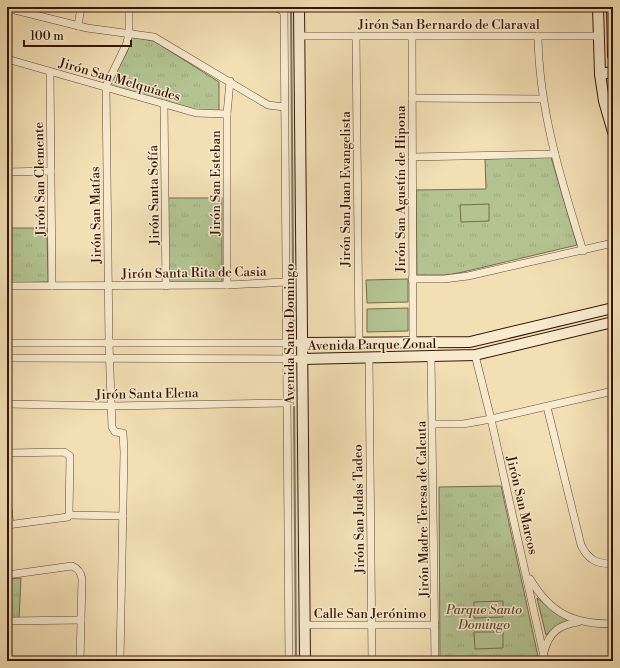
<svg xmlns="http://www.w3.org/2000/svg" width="620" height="668" font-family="'Libre Bodoni',serif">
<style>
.grass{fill:url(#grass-tufts);stroke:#766c4c}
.pitch{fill:#b3c392;stroke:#766c4c}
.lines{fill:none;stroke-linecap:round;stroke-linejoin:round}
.stream{stroke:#737a6c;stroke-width:2}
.minor-casing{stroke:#664832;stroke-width:8}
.secondary-casing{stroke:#381607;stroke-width:12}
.minor{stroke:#f7eace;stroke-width:7}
.secondary{stroke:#f7eace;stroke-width:10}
.labels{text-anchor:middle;stroke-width:3;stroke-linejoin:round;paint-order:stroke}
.street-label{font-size:13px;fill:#381607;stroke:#f7eace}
.park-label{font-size:13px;font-style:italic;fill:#5d4a31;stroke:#f7eace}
</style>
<defs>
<pattern id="grass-tufts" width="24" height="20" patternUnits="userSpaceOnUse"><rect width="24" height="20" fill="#b3c392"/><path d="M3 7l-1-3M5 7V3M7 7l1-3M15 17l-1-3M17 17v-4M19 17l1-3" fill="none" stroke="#9ba77c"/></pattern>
</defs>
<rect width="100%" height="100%" fill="#f2dfb4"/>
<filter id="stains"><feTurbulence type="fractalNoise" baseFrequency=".005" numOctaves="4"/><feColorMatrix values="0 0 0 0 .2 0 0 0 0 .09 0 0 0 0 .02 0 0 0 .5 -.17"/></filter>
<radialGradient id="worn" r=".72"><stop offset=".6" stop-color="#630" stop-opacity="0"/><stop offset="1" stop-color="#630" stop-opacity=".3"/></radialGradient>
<g class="grass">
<polygon points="132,37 154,41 219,82 219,112 193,110 109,86 127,52"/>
<polygon points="551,157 577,245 463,272 447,275 417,275 416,190 486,189 485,159"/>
<rect x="168" y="198" width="54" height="84"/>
<polygon points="7,228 47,228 48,282 7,283"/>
<polygon points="501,486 539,661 440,661 439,487"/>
<polygon points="21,578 19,618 7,617 7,579"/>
<polygon points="537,598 570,622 560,624 546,635"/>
</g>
<g class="pitch">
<polygon points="489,204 489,221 461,222 460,205"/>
<polygon points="408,279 408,302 367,303 366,280"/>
<polygon points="408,308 408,331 367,332 367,309"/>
<polygon points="503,601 503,617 474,618 474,602"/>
<polygon points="474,632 503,632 503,648 475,649"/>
</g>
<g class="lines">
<polyline class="stream" points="291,7 296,661"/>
<g class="minor-casing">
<g id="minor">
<polyline points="276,7 284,12"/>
<polyline points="284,7 289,661"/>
<polyline points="7,8 87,28 154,37 268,105 284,107"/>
<polyline points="78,26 81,7"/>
<polyline points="299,36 599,36"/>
<polyline points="356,36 359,342"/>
<polyline points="412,36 413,342"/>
<path d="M538,36C539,110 561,180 583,251"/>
<polyline points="7,59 196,113 227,114"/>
<polyline points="50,72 52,286"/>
<polyline points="412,98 542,99"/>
<polyline points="164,104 166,286"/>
<polyline points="412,157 555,154"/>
<polyline points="7,172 51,171"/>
<polyline points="412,279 444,279 468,276 613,243"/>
<polyline points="227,285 227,114 230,81"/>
<polyline points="7,286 227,285 286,282"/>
<polyline points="7,343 302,343"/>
<polyline points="475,355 491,419 545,661"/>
<polyline points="431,356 435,661"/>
<polyline points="369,357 372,661"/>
<polyline points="7,358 302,359"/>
<polyline points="7,404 111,406 287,403"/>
<path d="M547,407L581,545C588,560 597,564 613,564"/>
<polyline points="433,424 463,424 491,419 613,391"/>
<polyline points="7,453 64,452 70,456 69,515 68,517 7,525"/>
<polyline points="7,498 10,525"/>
<polyline points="69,515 123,516"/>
<path d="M7,575L72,566C79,569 81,573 82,579L80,661"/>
<path d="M530,579C551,614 573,624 613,624"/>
<polyline points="7,621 81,620"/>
<polyline points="304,625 435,625"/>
<path d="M544,652C549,632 559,625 578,622"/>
<polyline points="120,661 124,452 123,433 115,432 112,427 109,344 106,86 127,43 129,33 129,7"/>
</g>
</g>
<g class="secondary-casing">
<g id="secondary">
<polyline points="299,7 305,661"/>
<polyline points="598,7 600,74 604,101 613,132"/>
<polyline points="612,7 613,56"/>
<polyline points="600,74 613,72"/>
<polyline points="302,343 470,342 613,308"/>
<polyline points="302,359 475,355 613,322"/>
</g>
</g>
<use href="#minor" class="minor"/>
<use href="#secondary" class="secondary"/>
</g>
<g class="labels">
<g class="street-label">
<text x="449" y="29">Jirón San Bernardo de Claraval</text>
<text transform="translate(120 79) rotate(16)" y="5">Jirón San Melquíades</text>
<text transform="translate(39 179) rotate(-91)" y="5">Jirón San Clemente</text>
<text transform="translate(215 183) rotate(-90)" y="5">Jirón San Esteban</text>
<text transform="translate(345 189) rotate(-90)" y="5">Jirón San Juan Evangelista</text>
<text transform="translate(400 189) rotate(-90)" y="5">Jirón San Agustín de Hipona</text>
<text transform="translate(153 195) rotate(-91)" y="5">Jirón Santa Sofía</text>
<text transform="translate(95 215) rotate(-91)" y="5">Jirón San Matías</text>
<text transform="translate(194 272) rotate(-1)" y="5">Jirón Santa Rita de Casia</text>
<text transform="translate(289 334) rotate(-90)" y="5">Avenida Santo Domingo</text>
<text transform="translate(372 344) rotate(-1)" y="5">Avenida Parque Zonal</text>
<text transform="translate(147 393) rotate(-1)" y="5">Jirón Santa Elena</text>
<text transform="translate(523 505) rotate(77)" y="5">Jirón San Marcos</text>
<text transform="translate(358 509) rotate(-91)" y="5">Jirón San Judas Tadeo</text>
<text transform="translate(422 509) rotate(-91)" y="5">Jirón Madre Teresa de Calcuta</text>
<text x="370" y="618">Calle San Jerónimo</text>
</g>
<g class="park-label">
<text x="484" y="614">Parque Santo<tspan x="484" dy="15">Domingo</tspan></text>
</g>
</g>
<rect width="620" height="668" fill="none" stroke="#f2dfb4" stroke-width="24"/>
<rect x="8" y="8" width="604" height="652" fill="none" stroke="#381607" stroke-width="2"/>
<rect x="12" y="12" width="596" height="644" fill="none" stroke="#381607"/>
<path d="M24 40v6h107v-6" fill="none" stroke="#381607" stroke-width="2"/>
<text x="30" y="40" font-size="12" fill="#381607" stroke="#f7eace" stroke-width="3" paint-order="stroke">100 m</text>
<rect width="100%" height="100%" filter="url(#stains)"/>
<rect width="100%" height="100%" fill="url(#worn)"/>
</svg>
